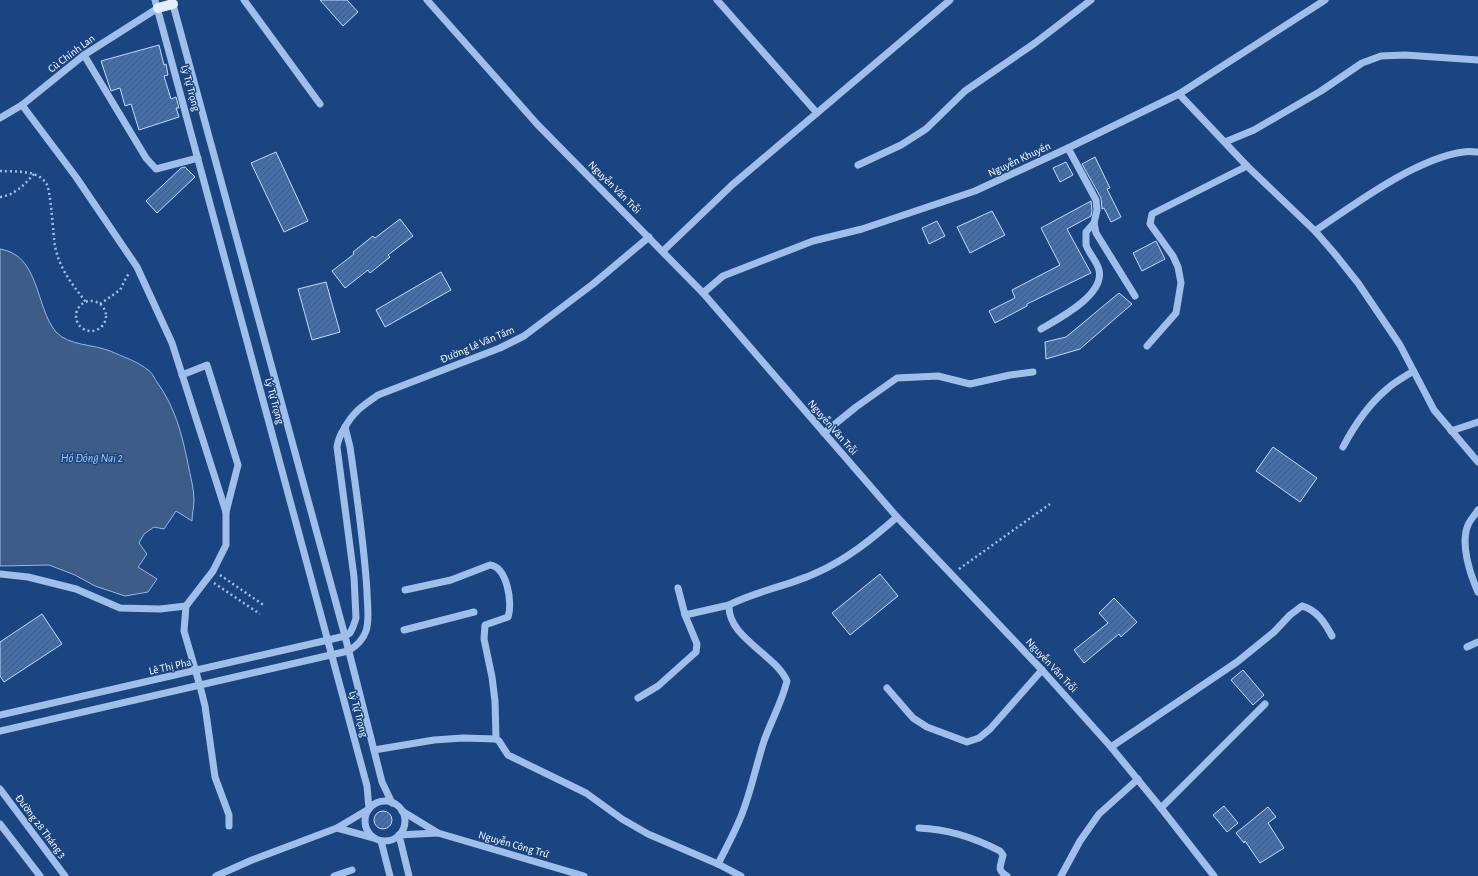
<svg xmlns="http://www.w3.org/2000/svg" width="1478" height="876" font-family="'Alegreya Sans',sans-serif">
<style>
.water{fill:#3d5c88;stroke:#92b9ec}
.building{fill:url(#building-hatch);stroke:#c4daf7}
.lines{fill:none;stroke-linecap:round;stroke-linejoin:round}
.path{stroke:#9fbfea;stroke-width:2.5;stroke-dasharray:2 3;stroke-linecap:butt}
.minor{stroke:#9fbfea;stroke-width:7}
.major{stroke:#e3edfe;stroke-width:10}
.labels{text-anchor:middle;stroke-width:3;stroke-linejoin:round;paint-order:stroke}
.street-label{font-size:11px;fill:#fff;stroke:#1b4581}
.water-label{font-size:12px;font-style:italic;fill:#aac9f2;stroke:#1b4581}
</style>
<defs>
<pattern id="building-hatch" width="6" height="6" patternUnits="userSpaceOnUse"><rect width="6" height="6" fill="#446fab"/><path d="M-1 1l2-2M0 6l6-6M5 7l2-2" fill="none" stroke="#495a72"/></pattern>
</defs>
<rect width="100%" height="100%" fill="#1b4581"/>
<path class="water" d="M0,249C40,255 35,307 56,332C69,346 93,344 110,351C121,356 139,362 148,370C152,372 154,378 157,382C175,407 182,434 188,464C190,475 194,488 194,500C194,507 192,514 192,521L176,511L164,529L154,527L144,534L139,543L147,554L138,567L157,579L148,592L125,596L95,586L75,575L49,565L0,566Z"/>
<g class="building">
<polygon points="320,0 347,0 358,12 343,26"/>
<polygon points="159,45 164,65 166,64 168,75 164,76 171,99 176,97 179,108 176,108 179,117 139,130 131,104 125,106 120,88 111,91 101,61"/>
<polygon points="276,152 308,221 284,232 251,163"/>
<polygon points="1095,157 1110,188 1107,189 1121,217 1111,222 1104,208 1102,209 1101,198 1082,164"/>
<polygon points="1066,162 1073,175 1060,182 1053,168"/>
<polygon points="185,167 195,177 157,213 146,201 181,168"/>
<polygon points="1091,201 1092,210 1091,216 1067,229 1091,273 1027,304 1027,306 995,323 989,311 1015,298 1012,290 1060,265 1041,228"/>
<polygon points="992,211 1005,235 970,253 957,227"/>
<polygon points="400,219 413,236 388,255 390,257 370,273 368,270 345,288 332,271 354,254 353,252 373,236 375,238"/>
<polygon points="937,221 945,236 929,244 922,228"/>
<polygon points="1156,241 1165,259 1142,271 1133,253"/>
<polygon points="441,272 451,290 385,327 376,310"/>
<polygon points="326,282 340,332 312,340 298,289"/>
<polygon points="1119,293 1132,304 1080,349 1046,359 1045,342 1066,337"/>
<polygon points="1273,447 1317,478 1300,502 1256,471"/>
<polygon points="880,574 898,596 850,635 832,613"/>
<polygon points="1114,598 1137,622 1121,637 1119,634 1084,663 1074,650 1108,623 1099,613"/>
<polygon points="42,614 62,644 4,682 0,676 0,642"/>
<polygon points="1243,670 1264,695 1253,705 1231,680"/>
<polygon points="1224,806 1238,823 1227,832 1213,815"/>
<polygon points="1268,807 1276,817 1268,823 1284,848 1260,863 1245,841 1244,843 1236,833"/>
<circle cx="383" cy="820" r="9"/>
</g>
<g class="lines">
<g class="path">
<path d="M0,171C15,172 36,169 46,183C51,189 53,235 55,246C59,268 73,286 86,302"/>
<path d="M0,197C15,195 24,185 34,174"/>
<circle cx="91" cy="316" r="15"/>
<polyline points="100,304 120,290 127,276 131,273"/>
<polyline points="959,569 1050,504"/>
<polyline points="220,575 265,606"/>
<polyline points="214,583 260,614"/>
</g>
<g class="minor">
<polyline points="155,0 367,786 369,809 337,828 252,860 216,876"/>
<polyline points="244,0 320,104"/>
<polyline points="427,0 537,124 703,293 897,517 1042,670 1111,747 1161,808 1214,876"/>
<polyline points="717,0 817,113"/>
<polyline points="172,1 345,636 382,782 392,803"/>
<polyline points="84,55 146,158 156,169 198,158"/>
<polyline points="1179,94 1247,166 1315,231 1335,254 1358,283 1400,345 1434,410 1478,462"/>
<polyline points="22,105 76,177 137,267 172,343 226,512 226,545 213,571 186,606 184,631 200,686 205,706 215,777 229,815 229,826"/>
<polyline points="0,118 22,105 84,55 158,8"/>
<polyline points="1225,142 1254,130 1321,91 1362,63 1381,56 1405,55 1478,60"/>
<polyline points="1068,148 1096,200 1097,210 1094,223 1096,233 1135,296"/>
<polyline points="858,165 901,145 926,129 965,91 1035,43 1091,0"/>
<path d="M1315,231C1355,204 1415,159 1463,152C1468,151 1473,152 1478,152"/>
<polyline points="663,251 732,185 950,0"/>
<polyline points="703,293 723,276 813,241 862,229 975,191 1068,148 1179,94 1325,0"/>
<path d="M1041,329C1058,319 1105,295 1099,270C1097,261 1089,254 1086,245C1086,241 1086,236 1086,232L1094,223"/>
<polyline points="1147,346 1176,313 1181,283 1178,267 1173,256 1150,224 1152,214 1247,166"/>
<polyline points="182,375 207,365 238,465 226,512"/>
<polyline points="1451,431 1478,422"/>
<polyline points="824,433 856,407 897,378 938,376 970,384 1010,375 1033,372"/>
<path d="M1343,447C1354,426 1368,405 1387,389C1394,382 1405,377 1413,371"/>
<path d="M1478,510C1475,515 1470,520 1468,525C1460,544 1470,574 1478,592"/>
<polyline points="0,574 28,577 76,589 120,608 160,609 186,606"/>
<polyline points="678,588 685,615 729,605"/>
<path d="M405,590L451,580L490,565C507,567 513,603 508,617L485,625L484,639L492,677L495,701L496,739"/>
<polyline points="404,630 474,612"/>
<polyline points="1467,647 1478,642"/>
<polyline points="887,688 913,718 927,727 967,742 979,738 990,729 1042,670"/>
<polyline points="638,698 658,686 696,652 697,644 685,615"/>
<path d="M0,715L328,640L345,636L350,633L353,627L356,618L354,577L337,447C338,440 340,435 344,429C353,412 362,406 378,395L500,348L524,336L593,284L649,237"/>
<path d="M0,731L348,651C357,646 363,640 366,631C370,619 367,604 367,591C364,543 357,495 350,447L345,427"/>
<path d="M1111,747L1237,662L1274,632L1290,615L1302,606C1317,610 1325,623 1332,636"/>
<polyline points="374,750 434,740 463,738 496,739 499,741 508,755 586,793 622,819 648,834 718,864 741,876"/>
<polyline points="0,789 65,876"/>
<circle cx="385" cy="821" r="20"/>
<polyline points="1161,808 1265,704"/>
<polyline points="402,811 438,833 584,876"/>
<polyline points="0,824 40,876"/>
<polyline points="337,828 374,838"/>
<path d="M919,828C947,829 975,838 1000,851L1003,855C1001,866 996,870 1007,876"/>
<polyline points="381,841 390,876"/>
<path d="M718,864C726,848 735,832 742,814C751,791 756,766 764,741C771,721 782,702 787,681C775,654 727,637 729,605C756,591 788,586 816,573C846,560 872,539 897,517"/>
<polyline points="334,876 352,870"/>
<polyline points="409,876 399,835 437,833"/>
<polyline points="1061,876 1080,841 1099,814 1138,779"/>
</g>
<polyline class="major" points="158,8 173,4"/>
</g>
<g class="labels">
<g class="street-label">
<text transform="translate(71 53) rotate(-37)" y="4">Cù Chính Lan</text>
<text transform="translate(191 88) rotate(75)" y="4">Lý Tự Trọng</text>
<text transform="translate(1019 159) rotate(-25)" y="4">Nguyễn Khuyến</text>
<text transform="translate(615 187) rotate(45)" y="4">Nguyễn Văn Trỗi</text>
<text transform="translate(477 344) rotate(-23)" y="4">Đường Lê Văn Tám</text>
<text transform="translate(275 401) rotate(75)" y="4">Lý Tự Trọng</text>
<text transform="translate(833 427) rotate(49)" y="4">Nguyễn Văn Trỗi</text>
<text transform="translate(1052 665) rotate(47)" y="4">Nguyễn Văn Trỗi</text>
<text transform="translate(170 666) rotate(-13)" y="4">Lê Thị Pha</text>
<text transform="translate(359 714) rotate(75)" y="4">Lý Tự Trọng</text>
<text transform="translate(41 826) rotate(53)" y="4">Đường 28 Tháng 3</text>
<text transform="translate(514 844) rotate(16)" y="4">Nguyễn Công Trứ</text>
</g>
<g class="water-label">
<text x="92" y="462">Hồ Đồng Nai 2</text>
</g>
</g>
</svg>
